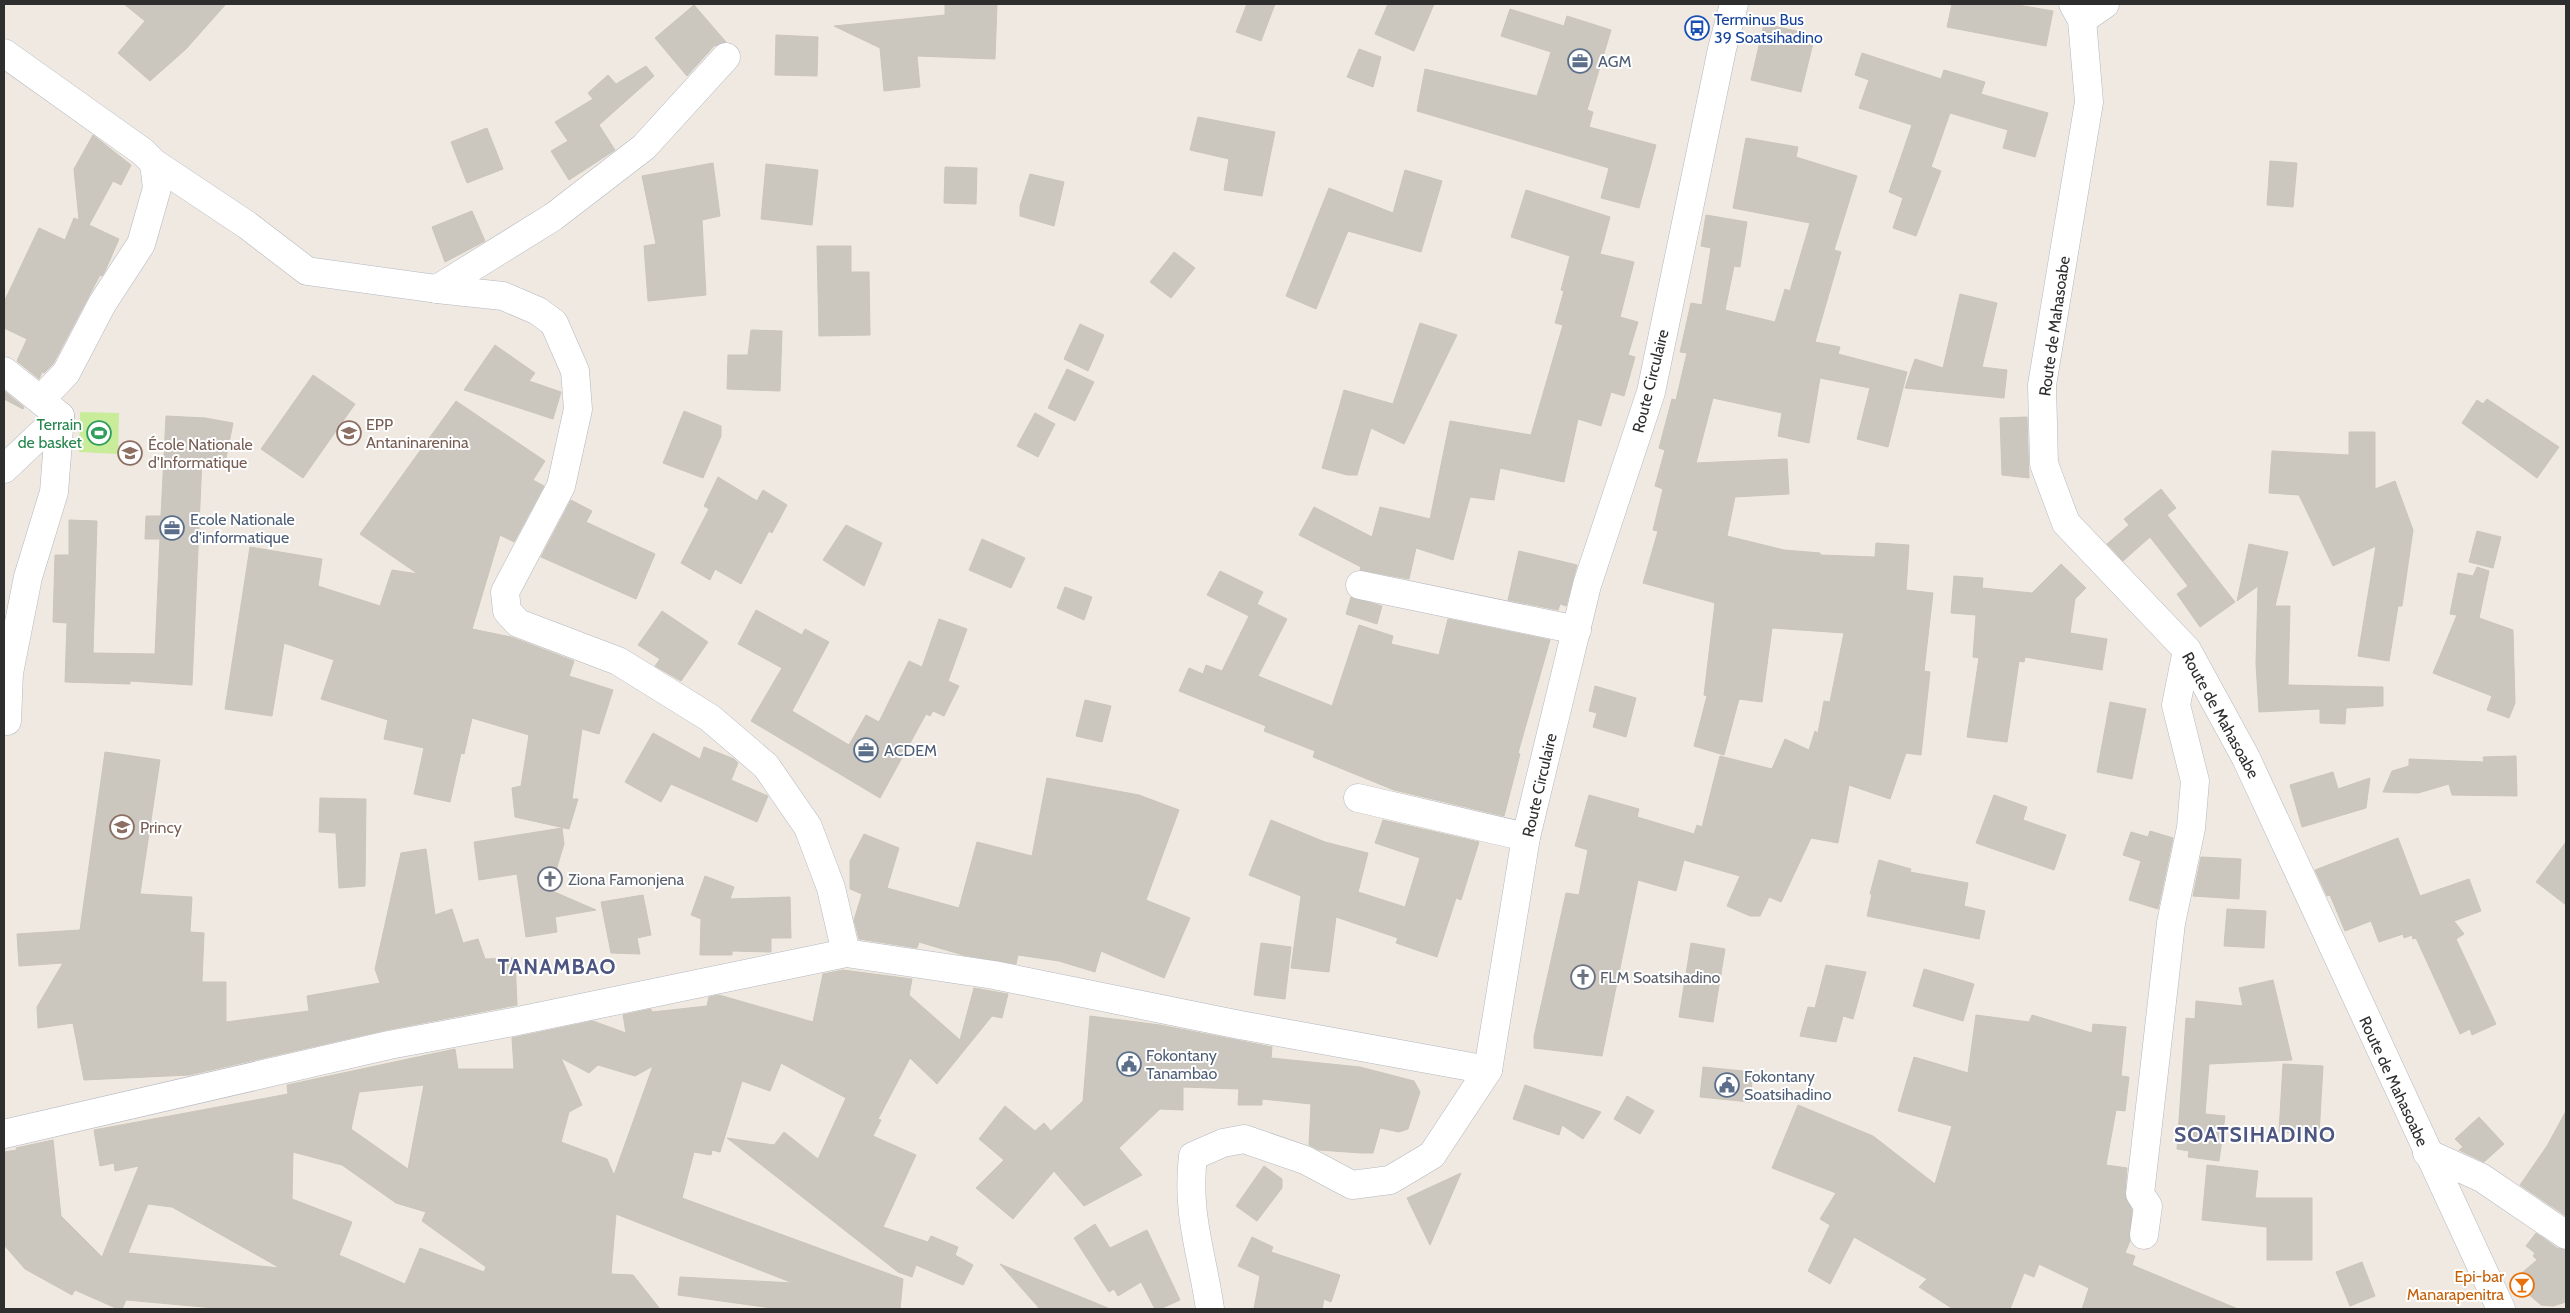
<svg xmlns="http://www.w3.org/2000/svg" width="2570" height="1313" font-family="Cabin,sans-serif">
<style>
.pitch{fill:#c9ec9a}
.building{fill:#cbc7bf;stroke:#cbc5ba;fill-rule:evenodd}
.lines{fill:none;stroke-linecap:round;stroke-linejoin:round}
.minor-casing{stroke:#b4b7c1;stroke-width:29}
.tertiary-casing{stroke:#b4b7c1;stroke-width:29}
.minor{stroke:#fff;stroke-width:28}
.tertiary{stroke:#fff;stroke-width:28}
.labels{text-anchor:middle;stroke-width:4;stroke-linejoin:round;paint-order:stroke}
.transit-label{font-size:16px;fill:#164399;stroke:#fff;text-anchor:start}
.service-label{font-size:16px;fill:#4e5e75;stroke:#fff;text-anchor:start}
.street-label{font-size:16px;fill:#2e2e2e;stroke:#fff}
.leisure-label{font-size:16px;fill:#27864d;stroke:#fff;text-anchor:end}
.education-label{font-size:16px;fill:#785e54;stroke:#fff;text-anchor:start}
.worship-label{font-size:16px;fill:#5b616d;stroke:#fff;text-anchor:start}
.food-label{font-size:16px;fill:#c56008;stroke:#fff;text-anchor:end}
.district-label{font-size:21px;font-weight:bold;letter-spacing:1px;fill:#4d5680;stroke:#fff}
</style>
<rect width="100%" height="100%" fill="#efe9e1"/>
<polygon class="pitch" points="80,412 119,413 118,454 79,452"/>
<g class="building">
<polygon points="124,4 226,4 186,49 150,81 118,53 145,21"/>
<polygon points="945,4 997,4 995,59 917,56 920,87 884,91 880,48 834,26 945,15"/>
<polygon points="1247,4 1275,4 1261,41 1236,32"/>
<polygon points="1388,4 1434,4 1414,51 1375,34"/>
<polygon points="1952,4 2012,4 2053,11 2046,46 1947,27"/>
<polygon points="694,5 726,42 714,46 687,76 655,38"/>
<polygon points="1510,9 1564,26 1567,16 1611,30 1587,110 1593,112 1589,127 1656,145 1639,208 1601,198 1609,168 1417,111 1425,69 1537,96 1551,52 1501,36"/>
<polygon points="1764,24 1815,35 1801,92 1751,80"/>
<polygon points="776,35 818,37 817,76 775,75"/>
<polygon points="1359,49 1381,57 1373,87 1347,77"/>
<polygon points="1862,53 1941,79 1944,70 1985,82 1981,94 2048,113 2035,157 2003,148 2008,130 1950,113 1931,167 1941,171 1916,236 1893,228 1903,198 1889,192 1912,125 1859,108 1869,80 1855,75"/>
<polygon points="646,66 654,76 599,125 615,150 569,180 551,151 568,141 555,122 593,99 588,93 608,75 616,84"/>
<polygon points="1198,117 1275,132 1262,196 1224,190 1229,159 1190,150"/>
<polygon points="487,128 503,169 467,183 451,142"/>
<polygon points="93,135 131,165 121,185 113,181 89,225 119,239 105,271 102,276 100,275 53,364 44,373 42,372 39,379 17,361 27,339 4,328 4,302 39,228 65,240 74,218 79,220 74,169"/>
<polygon points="1746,138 1798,147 1796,157 1857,176 1834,250 1841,252 1815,342 1840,347 1838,354 1907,372 1888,447 1857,439 1870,388 1820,378 1809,443 1778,436 1782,413 1713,398 1696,463 1787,459 1789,494 1735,497 1727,536 1784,550 1820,553 1820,555 1875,557 1876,543 1909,545 1906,590 1933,593 1924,671 1930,672 1921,755 1906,753 1890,799 1849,785 1838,843 1811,838 1781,902 1769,897 1760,916 1750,916 1727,906 1740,876 1684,860 1676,891 1638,880 1602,1056 1534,1048 1534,1037 1566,893 1579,895 1588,850 1575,846 1589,795 1639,809 1637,817 1694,834 1697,825 1702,827 1720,756 1772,769 1785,739 1809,750 1815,731 1818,733 1824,701 1830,702 1844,633 1772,628 1762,702 1739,699 1724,755 1694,746 1707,696 1704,695 1715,603 1643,583 1658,531 1653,530 1663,489 1655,486 1665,450 1659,448 1672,399 1676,400 1687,353 1680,352 1691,303 1702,305 1711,248 1701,246 1706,215 1747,222 1740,267 1734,266 1725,310 1775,322 1785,289 1790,291 1810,223 1733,208"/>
<polygon points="2270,161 2297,163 2293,207 2267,205"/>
<polygon points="713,163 720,216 702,220 706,295 648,301 644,246 656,244 642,176"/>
<polygon points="766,164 818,170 812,225 761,219"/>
<polygon points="945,167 977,168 976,204 944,203"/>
<polygon points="1405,170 1442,181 1421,252 1348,231 1316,309 1286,296 1329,188 1393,213"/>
<polygon points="1030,174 1064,182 1054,226 1020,216 1020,206"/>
<polygon points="1526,190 1610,217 1600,254 1634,262 1620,317 1638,322 1628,355 1635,357 1624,396 1611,392 1601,426 1578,419 1564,482 1500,468 1494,500 1470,497 1453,560 1416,548 1409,579 1360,570 1361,567 1299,535 1314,507 1372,537 1380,507 1430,519 1450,421 1531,435 1563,325 1555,323 1564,291 1561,290 1570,256 1511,237"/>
<polygon points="472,211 485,241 445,262 432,227"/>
<polygon points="817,246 851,246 851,272 869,272 870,335 819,336"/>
<polygon points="1174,252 1195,268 1171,298 1150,282"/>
<polygon points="1960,294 1997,303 1982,367 2007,370 2004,398 1905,388 1915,359 1943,368"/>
<polygon points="1420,323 1457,335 1404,444 1371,428 1357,475 1347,475 1322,468 1344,390 1393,404"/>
<polygon points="1080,324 1104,335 1088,371 1064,359"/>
<polygon points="751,330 782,331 780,391 727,389 728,355 748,355"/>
<polygon points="495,345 535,373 529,381 561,392 553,419 464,390"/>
<polygon points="1067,369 1094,382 1075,421 1048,408"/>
<polygon points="313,375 355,404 303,478 261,449"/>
<polygon points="4,391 24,407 23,409 4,399"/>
<polygon points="2487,399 2559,447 2537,478 2462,423 2477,400 2483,404"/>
<polygon points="456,401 545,461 533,480 544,486 514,542 500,535 472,629 511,637 574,661 569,676 613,690 599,734 582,729 572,799 578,799 569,829 515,817 512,788 521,786 529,735 472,718 464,754 461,753 450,802 414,794 424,748 384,739 388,720 321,699 334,660 284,643 272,716 225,709 250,547 322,559 318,586 380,606 392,570 418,574 360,534"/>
<polygon points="684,411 721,426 721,436 703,478 663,463"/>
<polygon points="1035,413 1055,424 1038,457 1017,446"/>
<polygon points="166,416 205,418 233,423 225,463 202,459 192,685 130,681 130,684 65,682 67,623 53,622 55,555 69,555 69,520 97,521 93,653 155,654 160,539 145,539 146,516 161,516"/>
<polygon points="2027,417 2029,478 2002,475 2000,418"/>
<polygon points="2349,432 2375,432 2375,489 2395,481 2413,530 2402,606 2398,606 2389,661 2358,656 2376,546 2333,566 2299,495 2269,493 2272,451 2349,455"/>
<polygon points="718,477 757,501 763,490 787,505 772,533 769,531 741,584 715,569 710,580 681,563 709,509 704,506"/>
<polygon points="2161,489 2176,508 2167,515 2235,602 2200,627 2177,594 2188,586 2150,537 2123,561 2107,544 2129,525 2124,519"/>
<polygon points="571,500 592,511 586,522 655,554 636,599 541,557"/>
<polygon points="846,525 882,543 864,586 823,560"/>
<polygon points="2477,531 2501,537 2493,568 2469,562"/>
<polygon points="982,539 1025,558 1011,588 969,570"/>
<polygon points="2249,544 2288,552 2275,606 2290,606 2288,685 2383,687 2383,706 2346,708 2345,724 2320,723 2320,709 2259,712 2256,664 2258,586 2237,601"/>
<polygon points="1519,551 1577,565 1566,606 1560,604 1558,610 1508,600"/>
<polygon points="2061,564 2086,588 2075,599 2070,633 2107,639 2102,670 2025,657 2024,662 2019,661 2007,742 1967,737 1979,658 1973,657 1976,615 1951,613 1954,576 1983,578 1982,588 2032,593"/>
<polygon points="2477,567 2489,571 2479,618 2513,630 2515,703 2509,718 2487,710 2492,696 2433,673 2457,615 2450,614 2458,573 2473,576"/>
<polygon points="1220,571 1263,592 1257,604 1287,619 1258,676 1332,706 1359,625 1393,636 1391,644 1439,655 1448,619 1550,640 1518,753 1520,754 1504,816 1394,790 1313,757 1315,751 1264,731 1266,726 1179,691 1189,668 1203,674 1206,665 1222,671 1249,616 1207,595"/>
<polygon points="1065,587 1092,597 1084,620 1057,608"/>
<polygon points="1351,597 1382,606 1377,624 1346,614"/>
<polygon points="756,610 802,635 805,629 829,642 792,711 849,745 866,715 879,722 909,661 922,667 939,619 967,629 948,681 959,686 944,716 933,711 930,716 926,714 880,798 751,721 782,668 738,644"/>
<polygon points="662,611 708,642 681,681 655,666 660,659 638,645"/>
<polygon points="1595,686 1636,698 1626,737 1593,727 1597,713 1589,711"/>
<polygon points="1085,700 1111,706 1102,742 1076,736"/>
<polygon points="2110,702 2146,709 2132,779 2097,772"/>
<polygon points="653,733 700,759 704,747 734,759 738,763 731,780 768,796 757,822 671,784 661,802 625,782"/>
<polygon points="105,752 160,760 140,894 192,897 190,932 204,933 202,982 226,982 226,1022 309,1011 307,996 380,983 375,969 401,853 426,849 435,915 452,909 463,943 478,939 485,959 515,958 517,1005 386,1030 189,1075 84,1080 73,1023 38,1028 37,1007 63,963 19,966 17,934 80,930"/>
<polygon points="2516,756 2517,796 2452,795 2449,784 2418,793 2383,792 2392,771 2409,766 2409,759 2484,762 2483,757"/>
<polygon points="2333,772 2338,789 2370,778 2366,808 2302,827 2290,785"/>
<polygon points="1047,778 1139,795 1179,810 1146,900 1190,918 1164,978 1101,951 1095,972 1059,961 1018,955 1016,964 963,955 919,942 917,948 859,939 854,920 862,894 850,889 850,861 864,834 899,848 887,888 959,908 977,842 1032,856"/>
<polygon points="1994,795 2027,807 2023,820 2066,835 2054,870 1976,843"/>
<polygon points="320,798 366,799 365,886 339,888 336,833 319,832"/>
<polygon points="1271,820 1325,842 1368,853 1358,892 1405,907 1420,858 1375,843 1383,820 1479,842 1461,900 1456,898 1437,957 1396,943 1398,938 1336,917 1329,972 1291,968 1301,896 1249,875"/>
<polygon points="562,828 564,844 550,890 596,910 555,917 557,932 526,937 517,874 479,880 474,842"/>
<polygon points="2150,831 2173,838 2158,909 2129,900 2141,861 2123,855 2131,832 2148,837"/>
<polygon points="2398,838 2420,896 2469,879 2481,911 2454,921 2464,934 2456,939 2496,1024 2472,1035 2470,1029 2460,1034 2416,938 2413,939 2412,935 2404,938 2403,934 2379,942 2371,921 2345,931 2330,895 2327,896 2315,870"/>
<polygon points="2566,842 2566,905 2536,882"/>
<polygon points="2201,857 2241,859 2239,899 2193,896"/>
<polygon points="1879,860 1911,869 1910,872 1968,883 1964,906 1985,911 1979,939 1867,916 1872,894 1870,894"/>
<polygon points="705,876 734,887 730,899 790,897 791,938 771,938 771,952 732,951 732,955 700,955 701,919 691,915"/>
<polygon points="643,895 651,935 637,938 640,954 611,953 601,902"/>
<polygon points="2227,909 2266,911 2264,948 2224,946"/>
<polygon points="1261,943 1291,947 1285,999 1254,995"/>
<polygon points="1691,943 1725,949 1713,1022 1679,1017"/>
<polygon points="1826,965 1866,972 1853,1019 1843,1016 1836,1042 1800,1036 1808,1007 1815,1008"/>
<polygon points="1924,969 1974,984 1963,1021 1913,1006"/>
<path d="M843,970L912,979L909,995L960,1040L974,988L1008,994L1002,1018L992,1016L937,1084L910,1058L878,1119L881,1120L873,1136L916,1155L883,1227L928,1242L931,1236L958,1247L955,1255L973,1265L963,1285L916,1265L912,1277L898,1272L727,1138L774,1145L784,1132L818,1159L846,1098L781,1063L770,1091L742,1081L720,1152L712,1150L711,1155L694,1152L682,1198L903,1279L900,1309H779L678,1295L680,1277L793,1283L616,1214L611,1274L633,1275L660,1309H226L126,1300L122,1309H118L75,1290L72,1295L25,1269L4,1245V1152L17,1150L16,1148L53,1140L61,1216L102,1257L139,1166L115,1171L114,1163L100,1166L94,1130L288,1094L287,1085L455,1049L458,1069H514L512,1038L593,1021L626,1033L623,1015L651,1009L652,1012L707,1006L709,997L719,995L813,1022L823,974ZM561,1058L589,1073L598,1065L635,1076L653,1066L614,1175L607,1159L561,1142L569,1112L582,1105ZM424,1085L408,1169L351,1129L359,1092ZM293,1152L342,1165L396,1203L426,1212L422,1221L486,1267L484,1272L420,1248L405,1284L339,1255L352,1222L292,1199ZM148,1204L172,1207L280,1268L128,1253Z"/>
<polygon points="2273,980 2292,1060 2209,1064 2205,1114 2225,1116 2219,1161 2188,1157 2189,1151 2177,1149 2186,1018 2195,1019 2196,1001 2243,1006 2239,988"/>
<polygon points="1976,1015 2029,1022 2032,1015 2092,1033 2093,1024 2126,1027 2121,1076 2129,1077 2125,1111 2116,1110 2106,1165 2127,1168 2125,1193 2132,1210 2130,1241 2125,1253 2135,1256 2132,1265 2238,1309 2082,1309 2089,1288 2039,1264 2034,1277 2024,1273 2010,1309 1953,1309 1919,1287 1927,1279 1854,1237 1830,1284 1808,1271 1830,1225 1820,1219 1836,1193 1772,1168 1798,1105 1873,1136 1935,1184 1952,1126 1898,1111 1914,1057 1968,1073"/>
<polygon points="1090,1016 1160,1025 1272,1047 1271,1058 1360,1067 1414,1081 1420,1092 1408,1129 1399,1132 1380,1128 1373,1153 1361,1153 1319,1150 1309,1145 1311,1104 1262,1099 1262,1105 1238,1105 1239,1089 1183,1087 1183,1110 1160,1109 1119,1148 1142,1175 1084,1206 1054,1171 1013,1219 976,1188 1004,1160 979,1139 1005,1106 1035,1131 1044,1123 1051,1131 1083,1101"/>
<polygon points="2283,1064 2323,1066 2319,1135 2279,1132"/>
<polygon points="1703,1067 1753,1072 1750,1102 1700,1097"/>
<polygon points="1525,1085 1601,1112 1583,1139 1562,1125 1559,1135 1513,1119"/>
<polygon points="1627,1096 1654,1111 1640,1134 1614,1119"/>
<polygon points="2566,1111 2566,1216 2520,1185 2547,1146"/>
<polygon points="2479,1117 2504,1144 2484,1162 2459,1150 2463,1147 2455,1139"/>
<polygon points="2207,1165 2258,1171 2255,1198 2312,1198 2312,1260 2267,1260 2267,1227 2202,1220"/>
<polygon points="1264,1166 1282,1179 1282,1188 1257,1221 1236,1206"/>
<polygon points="1461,1173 1430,1245 1407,1198"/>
<polygon points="1095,1224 1110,1248 1147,1230 1180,1300 1160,1309 1155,1309 1141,1282 1118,1296 1114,1289 1109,1292 1074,1238"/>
<polygon points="2536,1233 2557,1248 2566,1250 2566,1302 2553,1306 2541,1305 2526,1292 2516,1278 2537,1260 2533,1256 2535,1253 2526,1246"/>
<polygon points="1252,1237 1273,1247 1271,1252 1340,1275 1331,1302 1324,1299 1322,1309 1254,1309 1260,1276 1238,1266"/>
<polygon points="2362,1262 2375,1296 2350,1306 2336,1272"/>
<polygon points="1000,1264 1108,1308 1108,1309 1040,1309"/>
</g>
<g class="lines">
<g class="minor-casing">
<g id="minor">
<polyline points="2082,20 2105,4"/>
<polyline points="4,53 143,152 154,163 247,225 307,271 437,289 503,296 538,311 554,323 575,371 578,409 561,486 505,592 507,611 518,623 618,661 710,718 766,766 808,827 831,888 846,953"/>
<polyline points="437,289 553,217 644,147 726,57"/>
<polyline points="4,371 55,412"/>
<polyline points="41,399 66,373 102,304 141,244 157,188 154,163"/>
<polyline points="4,469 60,416"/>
<polyline points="1360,585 1577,630"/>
<polyline points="7,721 9,673 28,577 54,492 60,416"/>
<polyline points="1358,798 1526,837"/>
<polyline points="4,1134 389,1045 513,1022 846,953 994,975 1240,1025 1488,1070"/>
<polyline points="2427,1153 2482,1178 2566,1235"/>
<polyline points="2144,1235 2148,1206 2140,1194 2171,923 2191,828 2195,781 2176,705 2187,650"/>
</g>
</g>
<g class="tertiary-casing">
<g id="tertiary">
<polyline points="2073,4 2082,20 2089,102 2042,385 2044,464 2066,523 2187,650 2246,758 2501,1309"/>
<path d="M1210,1309C1202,1253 1186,1214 1193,1156L1223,1143L1244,1139L1305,1160L1352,1185L1390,1180L1432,1155L1488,1070L1526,837L1587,585L1651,392L1722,49L1734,4"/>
</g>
</g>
<use href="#minor" class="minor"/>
<use href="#tertiary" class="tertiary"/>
</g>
<defs>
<g id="bus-ring" transform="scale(1.25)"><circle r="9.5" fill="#fff" stroke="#1a4fb4" stroke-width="1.5"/><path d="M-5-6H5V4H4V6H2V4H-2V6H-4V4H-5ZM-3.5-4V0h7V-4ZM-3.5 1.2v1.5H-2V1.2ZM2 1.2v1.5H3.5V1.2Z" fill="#1a4fb4"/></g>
<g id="office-ring" transform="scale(1.25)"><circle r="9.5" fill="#fff" stroke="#5c6f8a" stroke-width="1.5"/><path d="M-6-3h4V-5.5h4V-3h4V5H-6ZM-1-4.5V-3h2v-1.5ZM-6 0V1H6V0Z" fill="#5c6f8a"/></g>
<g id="stadium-ring" transform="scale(1.25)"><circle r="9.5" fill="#fff" stroke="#2e9e5b" stroke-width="1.5"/><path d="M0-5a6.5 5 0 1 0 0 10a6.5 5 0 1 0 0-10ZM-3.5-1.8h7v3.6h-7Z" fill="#2e9e5b"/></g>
<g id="school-ring" transform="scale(1.25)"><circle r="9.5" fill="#fff" stroke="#8d6e63" stroke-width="1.5"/><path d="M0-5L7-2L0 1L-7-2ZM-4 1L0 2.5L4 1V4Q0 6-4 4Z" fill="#8d6e63"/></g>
<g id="university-ring" transform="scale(1.25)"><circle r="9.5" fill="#fff" stroke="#8d6e63" stroke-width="1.5"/><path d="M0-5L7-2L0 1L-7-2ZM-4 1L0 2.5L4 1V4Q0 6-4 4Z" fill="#8d6e63"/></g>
<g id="church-ring" transform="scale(1.25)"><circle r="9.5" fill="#fff" stroke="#6b7280" stroke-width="1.5"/><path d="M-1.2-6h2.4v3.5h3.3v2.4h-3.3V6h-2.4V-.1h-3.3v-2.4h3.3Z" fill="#6b7280"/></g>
<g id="civic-ring" transform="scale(1.25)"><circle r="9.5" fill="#fff" stroke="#5c6f8a" stroke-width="1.5"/><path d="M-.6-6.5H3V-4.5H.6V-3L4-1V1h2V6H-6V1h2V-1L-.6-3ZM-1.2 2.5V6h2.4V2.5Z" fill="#5c6f8a"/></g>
<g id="bar-ring" transform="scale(1.25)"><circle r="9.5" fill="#fff" stroke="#e8710a" stroke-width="1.5"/><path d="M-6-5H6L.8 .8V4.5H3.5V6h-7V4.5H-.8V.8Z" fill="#e8710a"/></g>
</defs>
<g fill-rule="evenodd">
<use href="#bus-ring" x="1697" y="28"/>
<use href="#office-ring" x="1580" y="61"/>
<use href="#stadium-ring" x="99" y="433"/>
<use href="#school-ring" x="349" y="433"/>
<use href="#university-ring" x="130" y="453"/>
<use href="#office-ring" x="172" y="528"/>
<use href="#office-ring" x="866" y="750"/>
<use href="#school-ring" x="122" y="827"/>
<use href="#church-ring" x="550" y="879"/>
<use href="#church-ring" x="1583" y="977"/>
<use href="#civic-ring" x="1129" y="1064"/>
<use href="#civic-ring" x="1727" y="1085"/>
<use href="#bar-ring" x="2522" y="1285"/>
</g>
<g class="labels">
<g class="transit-label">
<text x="1714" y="25">Terminus Bus<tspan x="1714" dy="18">39 Soatsihadino</tspan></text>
</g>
<g class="service-label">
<text x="1598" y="67">AGM</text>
<text x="190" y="525">Ecole Nationale<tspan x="190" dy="18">d'informatique</tspan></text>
<text x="884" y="756">ACDEM</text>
<text x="1146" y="1061">Fokontany<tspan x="1146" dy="18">Tanambao</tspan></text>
<text x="1744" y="1082">Fokontany<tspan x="1744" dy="18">Soatsihadino</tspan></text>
</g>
<g class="street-label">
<text transform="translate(2054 326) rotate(-82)" y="6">Route de Mahasoabe</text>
<text transform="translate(1650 381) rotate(-76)" y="6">Route Circulaire</text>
<text transform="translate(2221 715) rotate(61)" y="6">Route de Mahasoabe</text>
<text transform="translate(1539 785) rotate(-77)" y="6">Route Circulaire</text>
<text transform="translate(2394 1081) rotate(65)" y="6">Route de Mahasoabe</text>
</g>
<g class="leisure-label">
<text x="82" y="430">Terrain<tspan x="82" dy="18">de basket</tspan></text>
</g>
<g class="education-label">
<text x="366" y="430">EPP<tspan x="366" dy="18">Antaninarenina</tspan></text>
<text x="148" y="450">École Nationale<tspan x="148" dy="18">d'Informatique</tspan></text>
<text x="140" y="833">Princy</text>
</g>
<g class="worship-label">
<text x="568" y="885">Ziona Famonjena</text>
<text x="1600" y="983">FLM Soatsihadino</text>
</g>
<g class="food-label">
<text x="2504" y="1282">Epi-bar<tspan x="2504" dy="18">Manarapenitra</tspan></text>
</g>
<g class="district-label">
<text x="557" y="974">TANAMBAO</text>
<text x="2255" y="1142">SOATSIHADINO</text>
</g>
</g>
<rect width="2570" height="1313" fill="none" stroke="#2e2e2e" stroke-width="10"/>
</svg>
